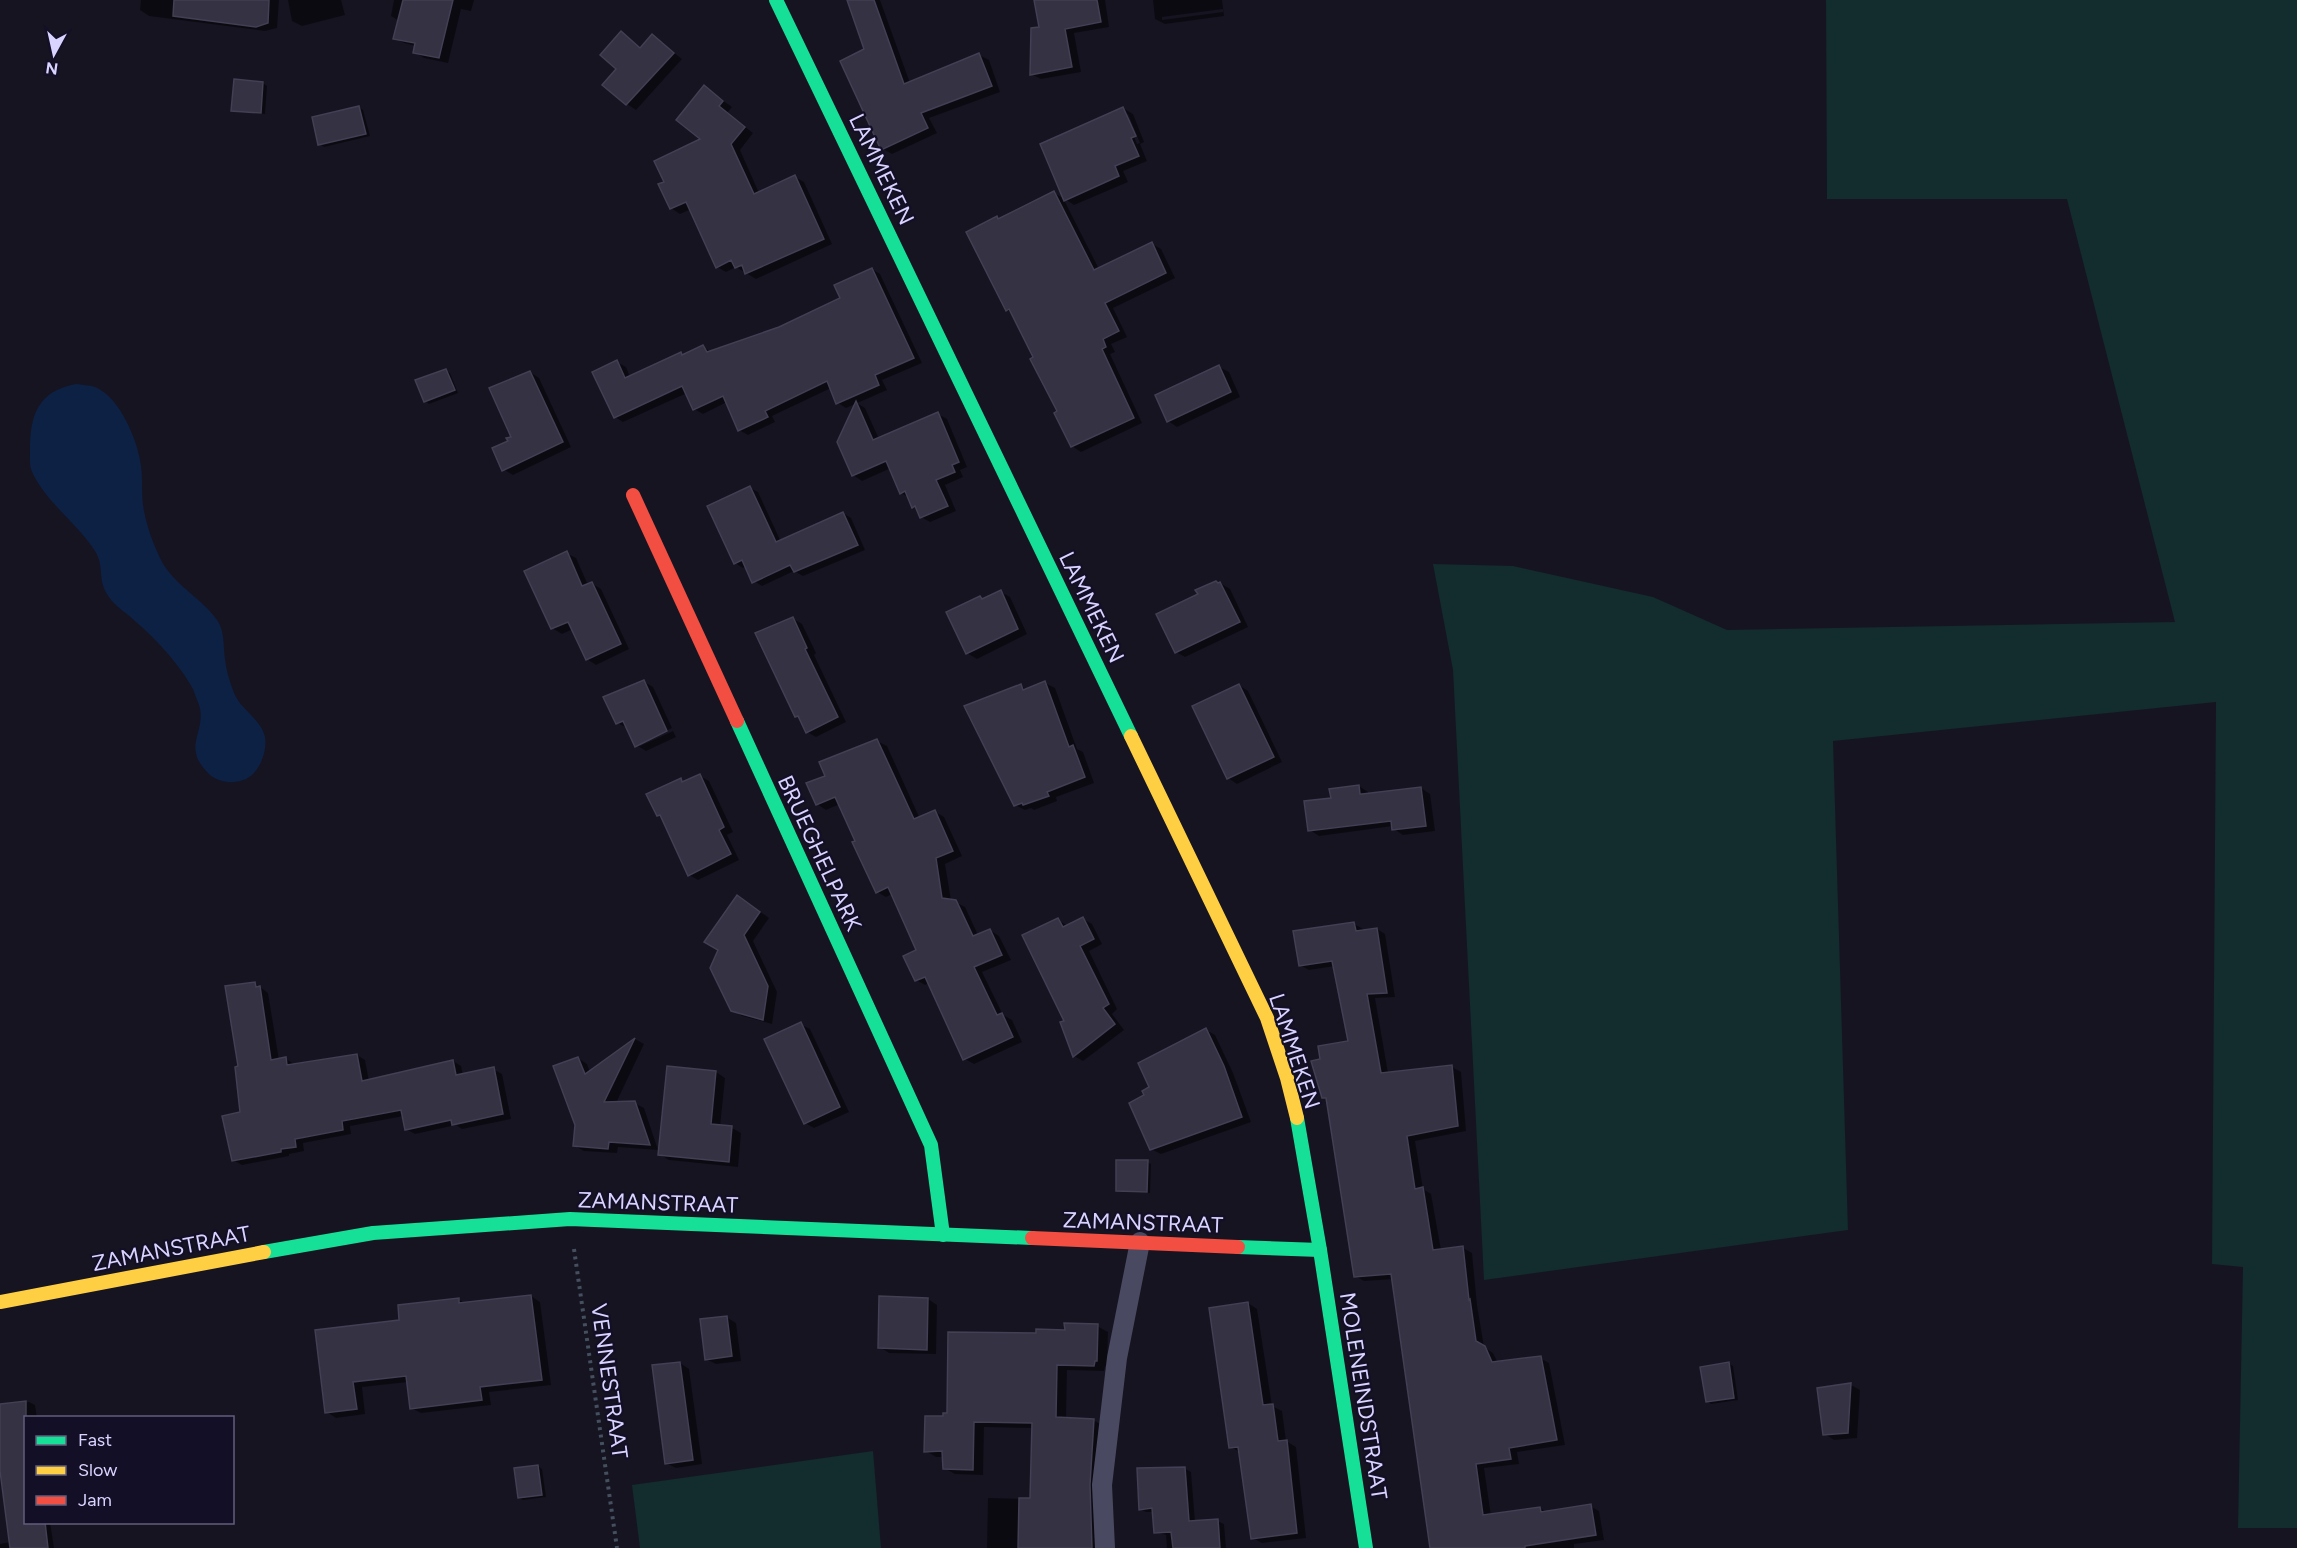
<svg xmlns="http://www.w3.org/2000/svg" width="2297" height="1548" font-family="Figtree,sans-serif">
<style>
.green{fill:#132c2d}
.water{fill:#0d2144}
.shadow{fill:#0007;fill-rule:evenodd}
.building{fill:#343243;stroke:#433f54;stroke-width:1.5}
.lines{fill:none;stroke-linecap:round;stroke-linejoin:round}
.path{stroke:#44505f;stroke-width:4;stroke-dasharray:3 4.5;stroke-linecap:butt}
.lane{stroke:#4a4962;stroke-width:20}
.fast{stroke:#16e098;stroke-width:14}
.slow{stroke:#ffcf43;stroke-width:14}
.jam{stroke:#f24e42;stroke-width:14}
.labels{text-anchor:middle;stroke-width:4.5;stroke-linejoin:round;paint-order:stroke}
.street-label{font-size:22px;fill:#d9d4ff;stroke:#130f26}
</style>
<rect width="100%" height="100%" fill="#161421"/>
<g class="green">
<polygon points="1826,0 2297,0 2297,1528 2238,1528 2243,1267 2212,1264 2216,702 1833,741 1848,1230 1484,1280 1453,670 1433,564 1513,566 1653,597 1727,630 2175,622 2067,199 1827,199"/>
<polygon points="873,1451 881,1548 640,1548 632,1485"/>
</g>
<path class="water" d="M76,384C82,385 89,385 95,387C120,397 138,441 141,466C143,481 141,496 144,511C147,527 153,543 160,558C173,585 201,597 217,620C225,631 223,646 225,659C226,670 230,682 234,693C241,710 261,719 265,737C267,749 262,765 253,774C242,785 219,785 208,773C182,747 205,734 200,708C198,702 195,695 193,689C180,665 156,639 135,621C128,614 119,609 112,601C95,581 106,569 95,551C77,523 48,504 33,474C29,467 30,457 30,450C30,415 38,391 76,384Z"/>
<g class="shadow">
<polygon points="141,0 279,0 277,28 265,31 149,16 140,10"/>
<polygon points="288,0 341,0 345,15 302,26 292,21"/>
<polygon points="394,0 474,0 471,11 461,9 448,63 424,58 415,52 416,46 404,43 394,38 399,21 391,16"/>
<polygon points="849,0 880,0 910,83 979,55 989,60 1000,92 929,118 937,133 892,154 883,149 866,50"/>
<polygon points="1036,0 1105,0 1109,27 1074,33 1081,72 1041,79 1031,74 1041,28"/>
<path d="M1153,0H1222L1224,16L1165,24L1155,19ZM1223,9V12L1162,20V17Z"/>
<polygon points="621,33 641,48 652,36 682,59 636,110 627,104 618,69"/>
<polygon points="263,83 267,86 265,114 237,112 233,110"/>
<polygon points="704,87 732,107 727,113 753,133 740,150 759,193 795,177 804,182 832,244 756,279 736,267 726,272 717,267 691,209 680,214 671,208 666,182 703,139"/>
<polygon points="359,107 363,110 370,136 324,147 320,144"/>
<path d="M1123,108L1133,114L1144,142L1140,144L1147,161L1123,171L1128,182L1074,205L1065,199ZM1125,114H1128L1140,143L1137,144Z"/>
<polygon points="1054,193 1063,198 1099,269 1152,244 1161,249 1175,278 1113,308 1127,337 1111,344 1115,352 1110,354 1142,423 1081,452 1072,446 1059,412 1035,358 1013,314 1007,310 997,218 1000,220"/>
<polygon points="872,269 880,274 922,363 882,380 887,390 846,408 838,403 831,388 772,416 775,422 748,435 739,430 727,402 703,414 694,409 687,393 623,422 615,417 617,362 626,367 630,377 681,354 684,356 703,347 712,352 780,328 842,299"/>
<polygon points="1219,367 1229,372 1240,397 1177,427 1168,421"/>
<polygon points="446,370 450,373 458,393 429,404 425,401"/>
<polygon points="530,372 539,378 571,447 513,475 503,469"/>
<polygon points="857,403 865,408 879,439 938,414 947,419 967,467 960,470 963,477 945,485 956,511 930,522 921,517 910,498 901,493 891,468 862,481 853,475"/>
<polygon points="750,488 758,492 781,542 843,513 851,518 865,550 803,576 794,571 762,586 754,581 746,566 743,568 735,563"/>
<polygon points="566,553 576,558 588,585 591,583 601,589 629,649 596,665 587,659 573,629 562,634 552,628"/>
<polygon points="1220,583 1230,589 1248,627 1185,657 1176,652"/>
<polygon points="1001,592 1010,597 1027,634 977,659 967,653 980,597 984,599"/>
<polygon points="792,618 802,624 816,653 814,655 846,722 816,737 807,732 801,718 797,716"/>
<polygon points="643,681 653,687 672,728 640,743 640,746 673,731 676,737 646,751 636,745 628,728 617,723"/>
<polygon points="1045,683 1055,688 1077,749 1083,752 1094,783 1056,797 1057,801 1034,810 1031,808 1025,810 1015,805 1021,686 1028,690"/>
<polygon points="1239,685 1248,691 1282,762 1237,784 1228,778"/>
<polygon points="877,741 887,746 920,819 934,811 944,817 962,856 945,864 951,900 965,907 978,935 990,930 999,936 1011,960 982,972 1003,1015 1012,1020 1022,1042 974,1064 965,1059 929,983 925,985 916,980 918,951 892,894 886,897 877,892 840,804 826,810 817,804 827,776"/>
<polygon points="700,776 709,781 733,832 727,835 739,860 698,880 689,875 663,818 658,815 680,780 685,783"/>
<polygon points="1359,786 1368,792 1368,794 1421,788 1430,794 1435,831 1403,835 1394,829 1393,826 1319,836 1310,830 1332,799"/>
<polygon points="738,896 769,918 753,941 777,992 772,1024 742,1016 732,1010"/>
<polygon points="1083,919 1092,924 1102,944 1089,951 1117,1009 1112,1014 1124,1030 1083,1061 1074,1056 1066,1021 1058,920 1068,926"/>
<polygon points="1354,924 1363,929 1363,931 1377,929 1385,934 1395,997 1375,998 1388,1073 1452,1067 1461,1072 1466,1131 1415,1141 1423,1189 1431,1194 1441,1250 1463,1248 1472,1253 1477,1305 1484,1347 1493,1353 1498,1363 1540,1358 1549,1363 1565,1445 1517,1452 1519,1464 1484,1468 1491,1516 1540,1508 1547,1512 1590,1506 1599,1511 1604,1540 1574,1544 1574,1548 1432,1548 1394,1279 1364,1281 1355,1276 1328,1100 1323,1097 1322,1061 1349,1042 1335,966 1309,970 1300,965"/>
<polygon points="255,983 268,993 279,1060 286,1059 294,1064 357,1055 365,1060 369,1081 453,1061 461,1066 463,1075 493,1069 502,1074 511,1119 462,1129 456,1125 415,1134 406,1129 404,1116 350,1126 351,1134 303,1143 304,1151 289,1154 289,1156 242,1165 233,1160 242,1113 240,1067"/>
<polygon points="800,1024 810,1029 849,1112 814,1128 805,1123"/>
<polygon points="1206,1030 1215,1035 1233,1073 1251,1122 1161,1154 1151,1149 1146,1096"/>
<polygon points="635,1039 644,1044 616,1103 634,1103 644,1108 658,1150 618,1147 617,1153 584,1151 575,1146 578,1058 587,1064 590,1072"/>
<polygon points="716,1072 725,1078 720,1127 732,1128 741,1133 738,1167 669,1160 659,1154"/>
<polygon points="1147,1162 1151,1164 1150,1193 1121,1192 1117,1190"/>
<polygon points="531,1296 540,1302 551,1385 489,1392 491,1405 421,1413 411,1408 408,1382 362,1387 365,1414 336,1418 327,1412 401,1321 458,1299 466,1304"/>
<polygon points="928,1299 937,1305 936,1354 889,1353 880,1347"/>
<polygon points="1248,1303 1257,1309 1272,1406 1282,1411 1286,1441 1296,1447 1306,1538 1262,1543 1253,1538 1241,1453 1231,1447"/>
<polygon points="726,1317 736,1323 741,1361 716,1364 706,1359"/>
<polygon points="1097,1326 1108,1332 1107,1366 1105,1366 1104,1371 1067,1370 1066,1419 1093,1420 1104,1426 1102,1548 987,1548 988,1498 1031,1499 1034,1428 984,1427 983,1475 955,1474 944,1468 944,1457 936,1457 926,1451 944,1418 1038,1335"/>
<polygon points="680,1363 689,1369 702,1464 676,1468 666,1463"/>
<polygon points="1729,1364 1733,1366 1738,1400 1711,1404 1707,1401"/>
<polygon points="1851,1385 1860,1390 1857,1438 1834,1440 1825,1434"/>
<polygon points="29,1402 35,1405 37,1418 26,1418 26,1522 50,1522 54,1548 0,1548 0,1544 10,1542 0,1460 0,1406"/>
<polygon points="538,1466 542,1469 546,1497 523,1500 519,1498"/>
<polygon points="1184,1468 1191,1472 1195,1522 1217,1521 1224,1524 1226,1548 1167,1548 1166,1535 1156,1532 1154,1512 1146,1512 1140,1509"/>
</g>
<g class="building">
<polygon points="174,0 269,0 268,23 256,27 173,16"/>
<polygon points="403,0 453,0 439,58 413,53 415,43 393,39"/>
<polygon points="847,0 874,0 904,84 979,53 992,86 921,113 928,128 881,150 840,61 864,49"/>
<polygon points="1034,0 1097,0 1101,22 1065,29 1072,67 1030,75 1031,28 1039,27"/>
<polygon points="621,31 640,48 652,34 674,53 626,105 602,85 616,69 600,55"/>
<polygon points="234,79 263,82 261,113 231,111"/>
<polygon points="704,85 723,101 719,106 745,127 731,144 754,194 795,175 824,239 745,274 742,265 735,268 731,260 716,268 686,202 670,209 658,184 664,182 654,161 700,139 676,120"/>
<polygon points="359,106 366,134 318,145 312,117"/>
<polygon points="1123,107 1136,136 1131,138 1139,156 1115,166 1119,176 1064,201 1040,144"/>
<polygon points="1054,191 1094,270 1152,242 1166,273 1105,303 1119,331 1103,339 1106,347 1102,349 1134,418 1071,447 1054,413 1057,411 1030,359 1033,357 1009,309 1006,311 966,232 997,216 998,219"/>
<polygon points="872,268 914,358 875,375 879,385 836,404 827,381 765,411 768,417 738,431 723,396 693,410 682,386 614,418 592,372 617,360 625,378 681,352 682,355 703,345 707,352 779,327 840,298 834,285"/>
<polygon points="1219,365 1231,392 1167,422 1155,395"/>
<polygon points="446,369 455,390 424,402 415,380"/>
<polygon points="530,371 563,442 502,471 492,448 508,441 506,438 511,437 489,388"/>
<polygon points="856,401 873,440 938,412 959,462 952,465 955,472 936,480 948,506 920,518 915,506 912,508 905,491 900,494 886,461 852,476 837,442"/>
<polygon points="750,486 776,542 843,512 858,545 794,572 790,565 752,583 742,560 734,564 707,506"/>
<polygon points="567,551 582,586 592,582 621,644 586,660 568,622 551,629 524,571"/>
<polygon points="1216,581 1218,583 1220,582 1240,622 1175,653 1156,614 1198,594 1195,590"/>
<polygon points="1001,590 1018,629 966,654 946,612 980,596 982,599"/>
<polygon points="793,617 807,648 805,649 838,717 806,733 798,716 795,717 755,633"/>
<polygon points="644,680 667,731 635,747 623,721 616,724 603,697"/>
<polygon points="1045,681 1069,747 1073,745 1085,777 1047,792 1049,796 1023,805 1022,803 1014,806 964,706 1021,684 1023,690"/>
<polygon points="1239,684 1274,757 1227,779 1192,706"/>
<polygon points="877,739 914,819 935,810 953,851 936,858 942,898 956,900 973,936 990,929 1002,955 974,967 997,1015 1002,1013 1013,1037 963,1060 925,977 915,981 903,956 916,950 888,887 876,893 852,842 855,841 835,797 816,805 806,783 825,776 819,762"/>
<polygon points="700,774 724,827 719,830 731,854 688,876 660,815 657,816 646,794 681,778 682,782"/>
<polygon points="1359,785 1360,794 1362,794 1421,787 1426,826 1392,830 1391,821 1308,831 1304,801 1331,798 1329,789"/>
<polygon points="737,895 760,912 744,935 768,986 763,1020 731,1011 710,968 718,950 704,942"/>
<polygon points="1083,917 1094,939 1080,946 1109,1004 1103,1008 1115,1024 1073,1057 1060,1022 1064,1021 1022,935 1058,918 1063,927"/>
<polygon points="1354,922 1356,931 1377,928 1387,993 1367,994 1381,1073 1452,1065 1458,1126 1407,1136 1415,1189 1423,1187 1433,1250 1463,1246 1469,1300 1470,1299 1476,1341 1485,1346 1492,1362 1541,1356 1557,1440 1509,1448 1511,1459 1476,1464 1483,1515 1540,1507 1541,1512 1591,1504 1596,1535 1525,1546 1525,1548 1430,1548 1391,1274 1354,1277 1326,1098 1322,1098 1311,1061 1320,1059 1318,1046 1348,1041 1332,961 1299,966 1293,931"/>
<polygon points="255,982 256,987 260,986 271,1060 286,1057 287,1065 357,1054 362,1081 453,1060 456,1075 494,1067 503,1114 452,1125 451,1120 405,1130 401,1110 342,1121 343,1130 295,1139 296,1147 281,1149 281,1152 232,1161 222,1116 240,1112 235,1067 238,1066 225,986"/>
<polygon points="801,1022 840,1107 804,1124 764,1039"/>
<polygon points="1206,1028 1224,1066 1242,1117 1150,1150 1129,1103 1144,1095 1142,1091 1149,1087 1138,1063"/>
<polygon points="635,1038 604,1102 635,1101 650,1145 609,1142 608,1149 573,1146 575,1125 553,1066 578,1057 585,1074"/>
<polygon points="667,1066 716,1071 711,1124 732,1126 729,1162 658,1155"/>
<polygon points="1116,1160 1148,1160 1147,1192 1116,1191"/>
<polygon points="531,1295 542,1380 480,1387 482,1400 410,1409 406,1376 353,1382 357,1409 325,1413 315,1330 399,1320 398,1305 459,1298 459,1303"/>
<polygon points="879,1296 928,1298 927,1350 878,1348"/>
<polygon points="1248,1302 1263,1405 1273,1404 1278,1441 1287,1440 1297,1533 1251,1539 1238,1447 1229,1448 1209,1308"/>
<polygon points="727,1316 732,1356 705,1360 700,1319"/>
<polygon points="1064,1323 1098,1324 1097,1361 1095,1361 1094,1366 1057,1365 1056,1417 1094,1419 1090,1485 1092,1548 1018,1548 1019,1498 1030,1498 1032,1423 974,1422 973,1470 943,1469 942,1451 924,1452 925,1416 943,1416 943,1413 947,1413 948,1332 1036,1333 1036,1329 1065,1330"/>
<polygon points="680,1362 693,1460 665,1464 652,1365"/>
<polygon points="1729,1362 1734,1398 1706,1402 1700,1367"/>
<polygon points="1851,1383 1848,1433 1823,1435 1817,1388"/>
<polygon points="26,1401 26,1522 45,1522 48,1548 10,1548 0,1471 0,1404"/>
<polygon points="538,1465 542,1495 518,1498 514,1468"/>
<polygon points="1185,1467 1189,1521 1218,1519 1220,1548 1173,1548 1171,1532 1154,1533 1152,1508 1139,1510 1137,1468"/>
</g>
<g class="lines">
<polyline class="path" points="574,1249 617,1548"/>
<polyline class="lane" points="1105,1548 1102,1485 1117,1358 1140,1242"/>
<g class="fast">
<polyline points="776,0 1131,736"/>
<polyline points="737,721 931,1145 943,1235"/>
<polyline points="1297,1118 1320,1250 1366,1548"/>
<polyline points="1238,1247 1320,1250"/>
<polyline points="264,1252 373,1233 570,1219 1032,1238"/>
</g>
<g class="slow">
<polyline points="1131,736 1267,1018 1287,1078 1297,1118"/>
<polyline points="0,1302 264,1252"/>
</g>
<g class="jam">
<polyline points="633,495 737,721"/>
<polyline points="1032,1238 1238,1247"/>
</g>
</g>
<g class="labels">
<g class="street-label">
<text transform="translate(882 169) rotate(64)" y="8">LAMMEKEN</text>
<text transform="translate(1092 607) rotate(64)" y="8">LAMMEKEN</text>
<text transform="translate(820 853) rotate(65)" y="8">BRUEGHELPARK</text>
<text transform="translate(1295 1051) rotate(72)" y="8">LAMMEKEN</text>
<text transform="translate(658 1202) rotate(2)" y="8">ZAMANSTRAAT</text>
<text transform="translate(1143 1222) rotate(2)" y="8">ZAMANSTRAAT</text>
<text transform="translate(171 1248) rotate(-11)" y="8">ZAMANSTRAAT</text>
<text transform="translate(610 1381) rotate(82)" y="8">VENNESTRAAT</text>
<text transform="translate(1364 1396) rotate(81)" y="8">MOLENEINDSTRAAT</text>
</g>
</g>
<rect x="24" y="1416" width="210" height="108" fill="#130f26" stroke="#625e7d" stroke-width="1.5"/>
<rect x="36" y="1436" width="30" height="9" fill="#16e098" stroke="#625e7d" stroke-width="1.5"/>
<text x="78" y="1446" font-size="18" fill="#d9d4ff">Fast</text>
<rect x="36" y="1466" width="30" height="9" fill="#ffcf43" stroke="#625e7d" stroke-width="1.5"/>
<text x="78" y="1476" font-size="18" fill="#d9d4ff">Slow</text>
<rect x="36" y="1496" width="30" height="9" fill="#f24e42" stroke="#625e7d" stroke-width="1.5"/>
<text x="78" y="1506" font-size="18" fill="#d9d4ff">Jam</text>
<g transform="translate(54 54) rotate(188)" stroke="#130f26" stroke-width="4.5" paint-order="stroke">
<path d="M0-4.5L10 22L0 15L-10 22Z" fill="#d9d4ff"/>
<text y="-9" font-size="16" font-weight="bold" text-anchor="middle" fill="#d9d4ff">N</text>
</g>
</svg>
